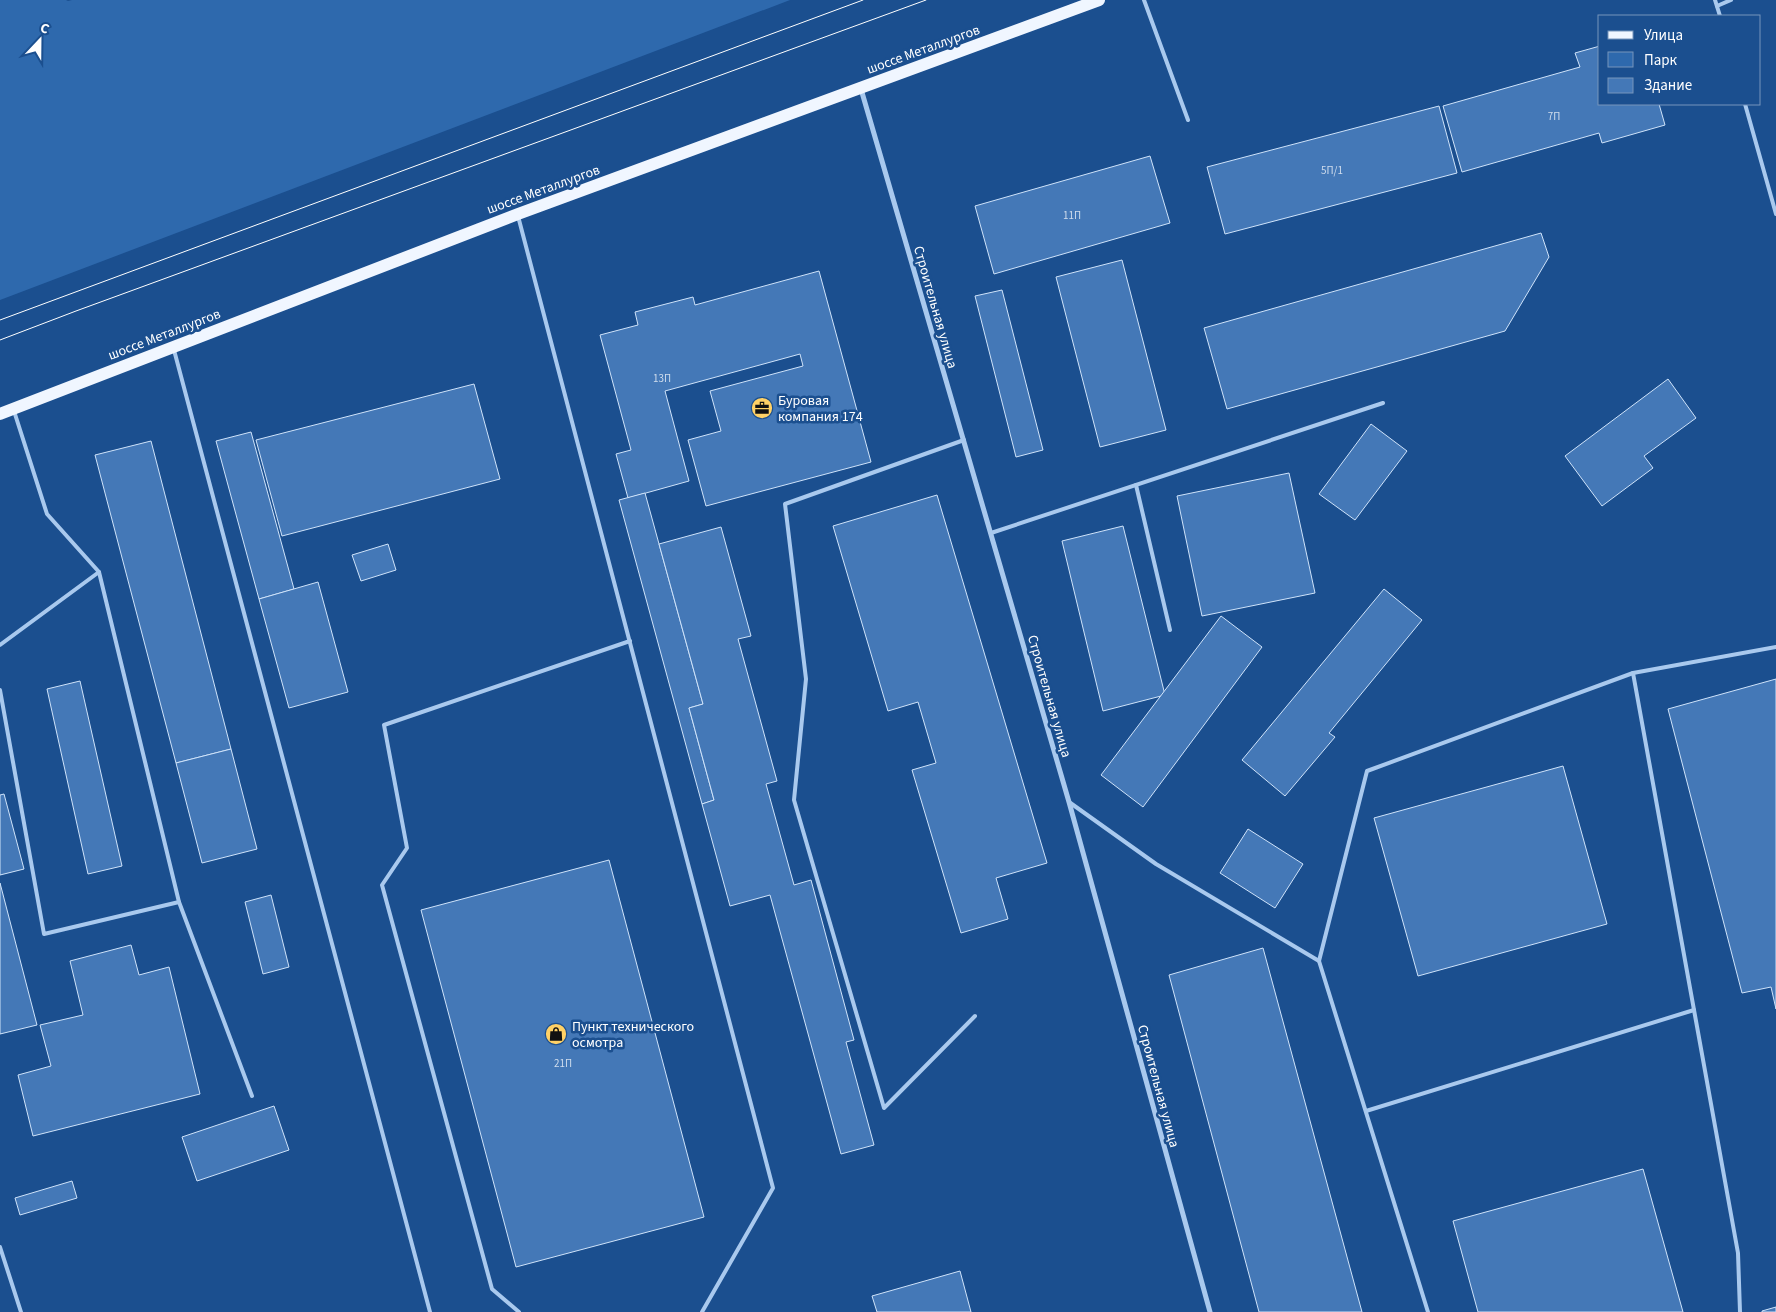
<svg xmlns="http://www.w3.org/2000/svg" width="1776" height="1312" font-family="'Source Sans 3',sans-serif">
<style>
.green{fill:#2e69ad}
.building{fill:#4478b7;stroke:#cfe3fa}
.lines{fill:none;stroke-linecap:round;stroke-linejoin:round}
.service{stroke:#a9c9ee;stroke-width:4}
.minor{stroke:#a9c9ee;stroke-width:5}
.primary{stroke:#f0f6ff;stroke-width:12}
.tram{stroke:#fff;stroke-width:1}
.labels{text-anchor:middle;stroke-width:5;stroke-linejoin:round;paint-order:stroke}
.number-label{font-size:11px;fill:#d0dded}
.street-label{font-size:14px;fill:#fff;stroke:#1b4f8f}
.poi-label{font-size:14px;fill:#fff;stroke:#1b4f8f;text-anchor:start}
</style>
<rect width="100%" height="100%" fill="#1b4f8f"/>
<polygon class="green" points="0,0 66,0 68,1 72,0 790,0 0,300"/>
<g class="building">
<polygon points="1600,46 1600,104 1659,104 1665,125 1602,143 1599,133 1462,172 1443,106 1580,67 1575,53"/>
<polygon points="1439,106 1457,173 1225,234 1207,167"/>
<polygon points="1150,156 1170,223 994,274 975,206"/>
<polygon points="1541,233 1549,257 1505,331 1227,409 1204,328"/>
<polygon points="1122,260 1166,430 1100,447 1056,277"/>
<polygon points="819,271 871,462 706,506 688,440 721,431 710,391 803,366 800,354 665,391 689,481 628,498 616,454 631,450 600,335 638,325 635,312 693,297 695,305"/>
<polygon points="1002,290 1043,450 1016,457 975,296"/>
<polygon points="1668,379 1696,418 1644,456 1653,468 1602,506 1565,456"/>
<polygon points="474,384 500,479 282,536 256,440"/>
<polygon points="1371,424 1407,451 1355,520 1319,494"/>
<polygon points="251,432 294,589 259,599 216,441"/>
<polygon points="151,441 231,749 176,763 95,455"/>
<polygon points="1289,473 1315,593 1202,616 1177,496"/>
<polygon points="645,493 703,704 689,708 714,800 702,804 619,500"/>
<polygon points="937,495 1047,863 996,878 1008,919 961,933 912,770 936,763 918,702 888,711 833,526"/>
<polygon points="1123,526 1165,695 1103,711 1062,541"/>
<polygon points="721,527 751,636 738,639 777,781 766,784 794,885 811,880 854,1040 846,1042 874,1145 841,1154 770,895 730,906 702,804 714,800 689,708 703,704 659,544"/>
<polygon points="388,544 396,570 361,581 352,555"/>
<polygon points="318,582 348,692 289,708 259,599"/>
<polygon points="1384,589 1422,620 1329,733 1335,737 1285,796 1242,760"/>
<polygon points="1221,616 1262,647 1143,807 1101,775"/>
<polygon points="1776,679 1776,1009 1771,987 1742,993 1668,709"/>
<polygon points="80,681 122,866 88,874 47,689"/>
<polygon points="231,749 257,849 202,863 176,763"/>
<polygon points="1563,766 1607,924 1418,976 1374,818"/>
<polygon points="4,794 24,869 0,875 0,795"/>
<polygon points="1248,829 1303,864 1275,908 1220,873"/>
<polygon points="609,860 704,1217 516,1267 421,910"/>
<polygon points="0,883 37,1025 0,1034"/>
<polygon points="271,895 289,967 263,974 245,902"/>
<polygon points="131,945 139,975 169,967 200,1094 33,1136 18,1075 51,1066 40,1025 83,1015 70,961"/>
<polygon points="1263,948 1362,1312 1259,1312 1169,975"/>
<polygon points="274,1106 289,1150 197,1181 182,1137"/>
<polygon points="1643,1169 1683,1312 1478,1312 1453,1221"/>
<polygon points="72,1181 77,1198 20,1215 15,1198"/>
<polygon points="960,1271 971,1312 877,1312 872,1296"/>
<polygon points="1776,1307 1776,1312 1762,1312 1762,1311"/>
</g>
<g class="lines">
<g class="service">
<polyline points="1144,0 1188,120"/>
<polyline points="1715,0 1720,16"/>
<polyline points="1717,6 1731,0"/>
<polyline points="1745,104 1776,214"/>
<polyline points="518,216 773,1188 702,1312"/>
<polyline points="174,350 430,1312"/>
<polyline points="14,411 47,514 99,572 179,902 252,1096"/>
<polyline points="964,440 785,504 806,679 794,800 884,1108 975,1016"/>
<polyline points="1136,485 1170,630"/>
<polyline points="991,533 1383,403"/>
<polyline points="0,645 99,572"/>
<polyline points="1633,673 1738,1253 1740,1312"/>
<polyline points="0,690 44,934 179,902"/>
<polyline points="1069,802 1156,864 1319,961 1428,1312"/>
<polyline points="1319,961 1367,771 1633,673 1776,647"/>
<polyline points="1366,1111 1694,1010"/>
<polyline points="0,1247 21,1312"/>
<polyline points="519,1312 492,1289 382,885 407,848 384,725 630,641"/>
</g>
<polyline class="minor" points="861,89 1069,802 1210,1312"/>
<polyline class="primary" points="0,414 518,214 1099,0"/>
<g class="tram">
<polyline points="0,320 863,0"/>
<polyline points="0,340 76,311 926,0"/>
</g>
</g>
<defs>
<g id="office-disc" transform="scale(1.125)"><circle r="9.5" fill="#ffd166" stroke="#1b4f8f"/><path d="M-6-3h4V-5.5h4V-3h4V5H-6ZM-1-4.5V-3h2v-1.5ZM-6 0V1H6V0Z" fill="#111"/></g>
<g id="shop-disc" transform="scale(1.125)"><circle r="9.5" fill="#ffd166" stroke="#1b4f8f"/><path d="M-5-2.5h2.3a2.7 3.5 0 0 1 5.4 0H5L5.5 6h-11ZM-1.5-2.5h3a1.5 2.3 0 0 0-3 0Z" fill="#111"/></g>
</defs>
<g fill-rule="evenodd">
<use href="#office-disc" x="762" y="408"/>
<use href="#shop-disc" x="556" y="1034"/>
</g>
<g class="labels">
<g class="number-label">
<text x="1554" y="120">7П</text>
<text x="1332" y="174">5П/1</text>
<text x="1072" y="219">11П</text>
<text x="662" y="382">13П</text>
<text x="563" y="1067">21П</text>
</g>
<g class="street-label">
<text transform="translate(923 49) rotate(-20)" y="5">шоссе Металлургов</text>
<text transform="translate(543 189) rotate(-20)" y="5">шоссе Металлургов</text>
<text transform="translate(936 307) rotate(74)" y="5">Строительная улица</text>
<text transform="translate(164 334) rotate(-21)" y="5">шоссе Металлургов</text>
<text transform="translate(1050 696) rotate(74)" y="5">Строительная улица</text>
<text transform="translate(1159 1086) rotate(75)" y="5">Строительная улица</text>
</g>
<g class="poi-label">
<text x="778" y="405">Буровая<tspan x="778" dy="16">компания 174</tspan></text>
<text x="572" y="1031">Пункт технического<tspan x="572" dy="16">осмотра</tspan></text>
</g>
</g>
<rect x="1598" y="15" width="162" height="90" fill="#1b4f8f" stroke="#7695bc"/>
<rect x="1608" y="31" width="25" height="8" fill="#f0f6ff" stroke="#7695bc"/>
<text x="1644" y="40" font-size="15" fill="#ffffff">Улица</text>
<rect x="1608" y="52" width="25" height="15" fill="#2e69ad" stroke="#7695bc"/>
<text x="1644" y="65" font-size="15" fill="#ffffff">Парк</text>
<rect x="1608" y="78" width="25" height="15" fill="#4478b7" stroke="#7695bc"/>
<text x="1644" y="90" font-size="15" fill="#ffffff">Здание</text>
<g transform="translate(40 40) rotate(22)" stroke="#1b4f8f" stroke-width="4" paint-order="stroke">
<path d="M0-4L9 19L0 12L-9 19Z" fill="#ffffff"/>
<text y="-8" font-size="14" font-weight="bold" text-anchor="middle" fill="#ffffff">С</text>
</g>
</svg>
